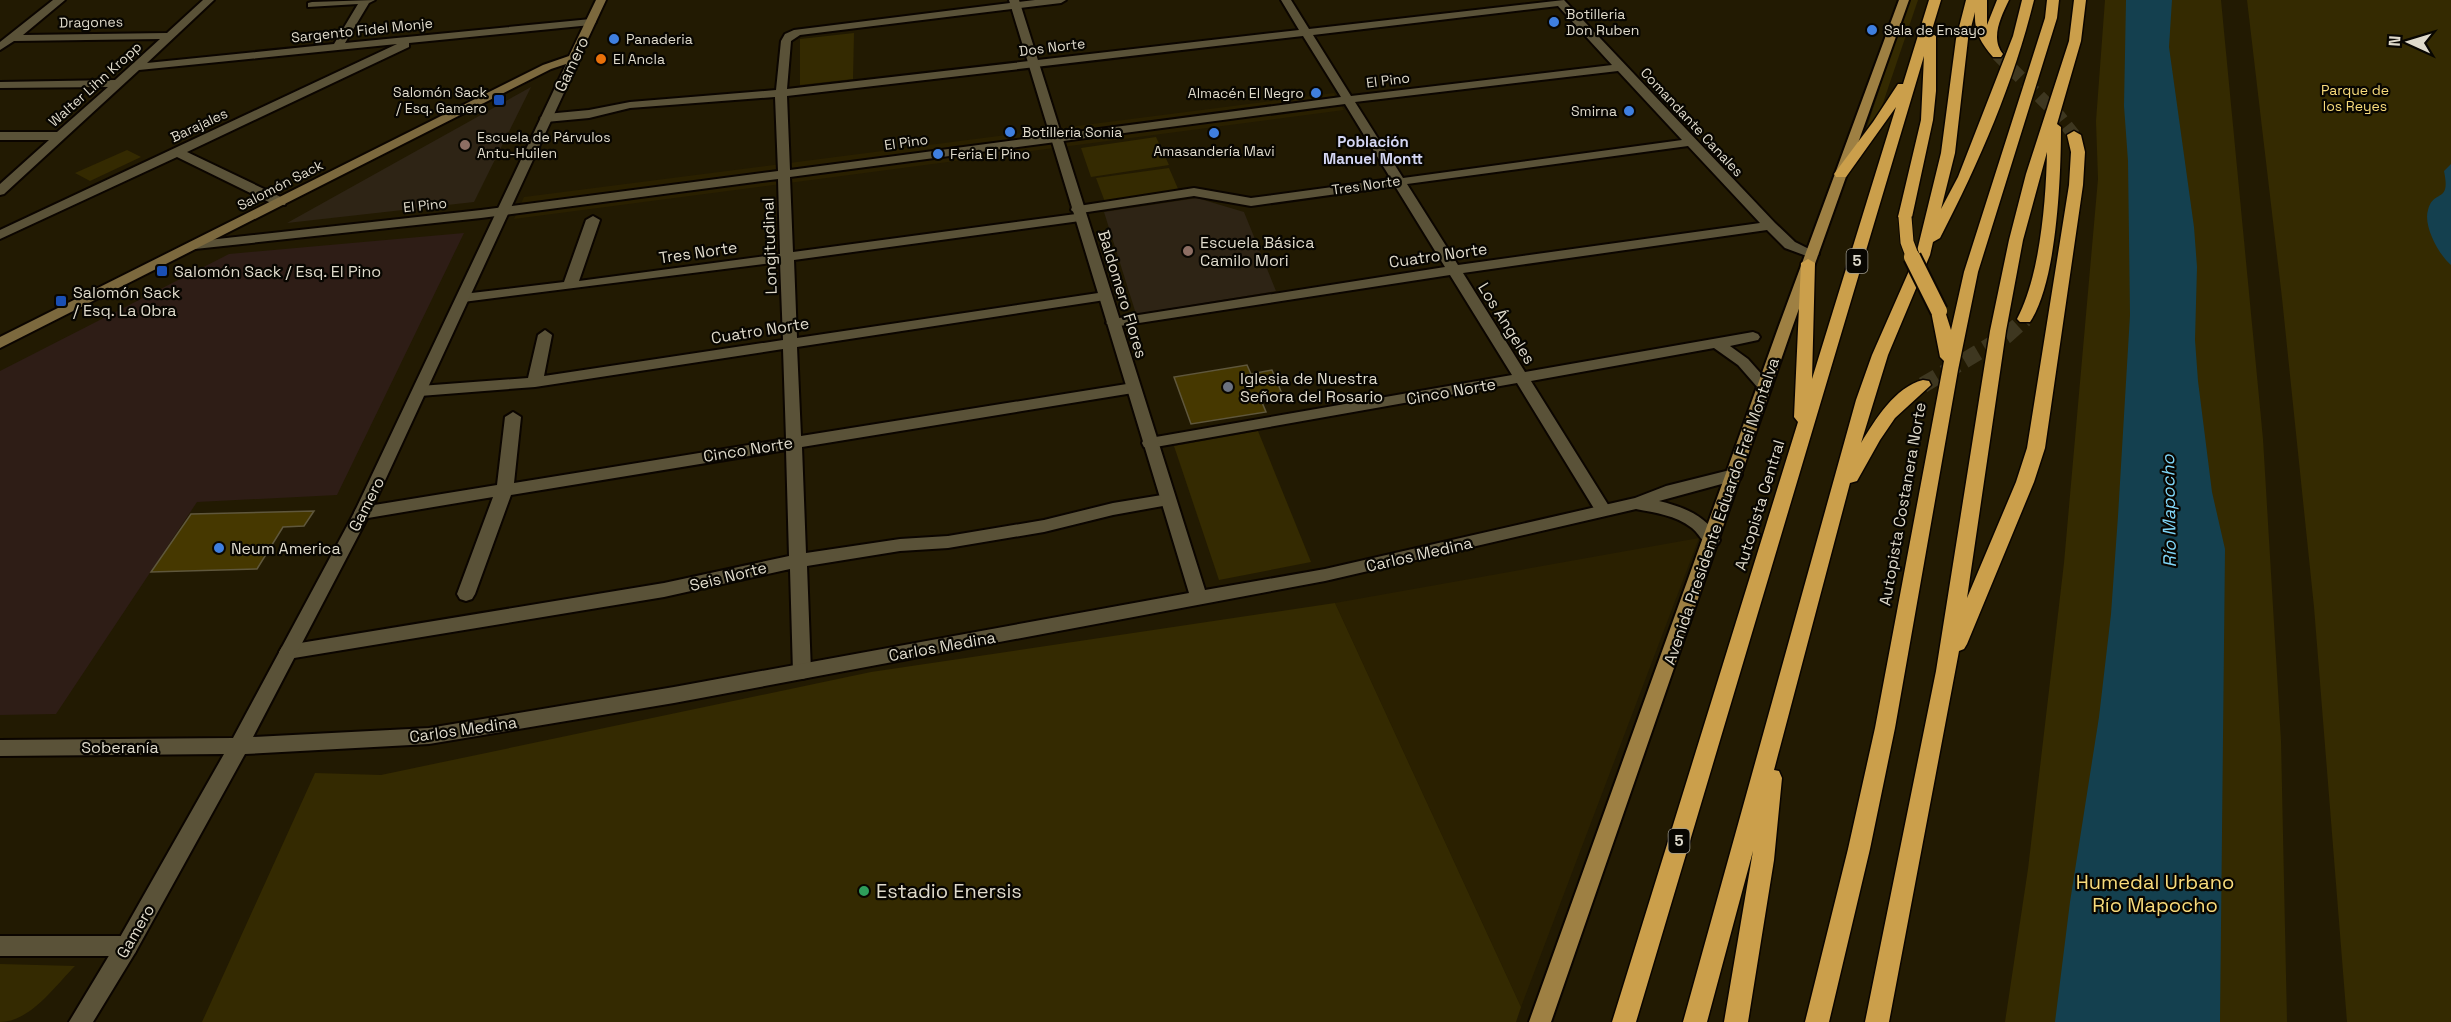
<svg xmlns="http://www.w3.org/2000/svg" width="2451" height="1022" font-family="'Space Grotesk',sans-serif">
<style>
.built{fill:#2a2000}
.industrial{fill:#2e1d16}
.education{fill:#2e2415}
.green{fill:#342a01}
.water{fill:#14404f}
.building{fill:#463800;stroke:#5f573c;stroke-width:1.5}
.lines{fill:none;stroke-linecap:round;stroke-linejoin:round}
.motorway-tunnel-far1{stroke:#3e3720;stroke-width:13;stroke-dasharray:13 7;stroke-linecap:butt}
.motorway-tunnel{stroke:#3e3720;stroke-width:16;stroke-dasharray:16 8;stroke-linecap:butt}
.minor-casing{stroke:#0b0500;stroke-width:4}
.tertiary-casing{stroke:#0b0500;stroke-width:4}
.secondary-casing{stroke:#0b0500;stroke-width:4}
.primary-casing{stroke:#0b0500;stroke-width:4}
.motorway-casing{stroke:#0b0500;stroke-width:3}
.minor{fill:#5a5238;fill-rule:evenodd}
.tertiary{fill:#5a5238;fill-rule:evenodd}
.secondary{fill:#7c693e;fill-rule:evenodd}
.primary{fill:#9e8043;fill-rule:evenodd}
.motorway{fill:#cb9f4b;fill-rule:evenodd}
.motorway-bridge-far1-casing{stroke:#0b0500;stroke-width:15;stroke-linecap:butt}
.motorway-bridge-casing{stroke:#0b0500;stroke-width:20;stroke-linecap:butt}
.motorway-bridge-far1{stroke:#cb9f4b;stroke-width:13}
.motorway-bridge{stroke:#cb9f4b;stroke-width:16}
.shop-dot{fill:#3f7fe0;stroke:#080601;stroke-width:2}
.food-dot{fill:#e8710a;stroke:#080601;stroke-width:2}
.transit-dot{fill:#1a4fb4;stroke:#080601;stroke-width:2}
.education-dot{fill:#8d6e63;stroke:#080601;stroke-width:2}
.worship-dot{fill:#6b7280;stroke:#080601;stroke-width:2}
.leisure-dot{fill:#2e9e5b;stroke:#080601;stroke-width:2}
.labels{text-anchor:middle;stroke-width:4.5;stroke-linejoin:round;paint-order:stroke}
.far-poi-label{font-size:14px;fill:#dfdacb;stroke:#080601;text-anchor:start}
.far-street-label{font-size:14px;fill:#dfdacb;stroke:#080601}
.far-park-label{font-size:14px;fill:#f8db7b;stroke:#080601}
.far-neighbourhood-label{font-size:15px;font-weight:bold;fill:#d4d6f3;stroke:#080601}
.shield{fill:#080601;stroke:#9e9a8e;stroke-width:1.5}
.shield-label{font-size:15px;font-weight:bold;fill:#dfdacb}
.street-label{font-size:16px;fill:#dfdacb;stroke:#080601}
.poi-label{font-size:16px;fill:#dfdacb;stroke:#080601;text-anchor:start}
.water-label{font-size:18px;font-style:italic;fill:#81d8fa;stroke:#080601}
.near-park-label{font-size:20px;fill:#f8db7b;stroke:#080601}
.near-poi-label{font-size:20px;fill:#dfdacb;stroke:#080601;text-anchor:start}
</style>
<rect width="100%" height="100%" fill="#221a02"/>
<g class="built">
<polygon points="1334,93 1344,110 514,219 524,197"/>
<polygon points="1699,538 1521,1007 1335,603"/>
</g>
<polygon class="industrial" points="464,233 337,495 197,502 56,714 0,715 0,371 229,254"/>
<g class="education">
<polygon points="531,87 474,202 287,223"/>
<polygon points="1197,198 1244,212 1276,291 1136,314 1104,212"/>
</g>
<g class="green">
<polygon points="1909,0 1918,0 1883,103 1876,120 1865,133"/>
<polygon points="2105,0 2221,0 2263,439 2281,741 2287,1022 2005,1022 2028,869 2064,563 2098,179 2096,121"/>
<polygon points="2247,0 2451,0 2451,1022 2347,1022 2314,607 2282,298"/>
<polygon points="854,33 853,79 800,85 800,39"/>
<polygon points="1156,137 1169,165 1091,177 1081,148"/>
<polygon points="127,150 141,157 90,181 75,173"/>
<polygon points="1169,168 1179,191 1105,202 1096,178"/>
<polygon points="1258,431 1311,562 1219,580 1174,446"/>
<polygon points="1335,603 1521,1007 1516,1022 202,1022 315,773 381,775 871,672"/>
<path d="M0,964L75,966C55,986 30,1022 0,1022Z"/>
</g>
<g class="water">
<polygon points="2126,0 2172,0 2169,47 2194,227 2197,267 2195,340 2198,381 2212,492 2225,549 2220,1022 2055,1022 2070,902 2099,717 2111,614 2118,516 2130,315 2128,161 2124,106"/>
<path d="M2451,164V265C2439,255 2423,226 2428,210C2434,188 2451,205 2444,171Z"/>
</g>
<g class="building">
<polygon points="1247,365 1251,374 1272,370 1283,396 1261,400 1266,412 1191,424 1174,377"/>
<polygon points="314,511 304,526 283,527 257,569 151,572 191,514"/>
</g>
<g class="lines">
<polyline class="motorway-tunnel-far1" points="1997,54 2059,116 2074,135"/>
<polyline class="motorway-tunnel" points="1923,385 2006,336 2025,319"/>
<g class="minor-casing">
<g id="minor">
<polygon points="53,0 65,0 23,35 167,33 203,0 214,0 147,63 334,44 358,4 308,7 308,3 312,2 375,0 369,3 345,43 591,19 596,22 591,25 409,43 409,47 187,152 285,199 286,202 285,205 275,205 177,157 0,239 0,230 397,44 139,70 4,194 0,195 0,184 49,140 0,140 0,132 57,132 108,87 0,88 0,82 115,80 160,39 14,41 0,50 0,42"/>
<path d="M1035,0H1066L1061,3L800,35L791,41L787,89L1299,30L1281,0H1291L1309,29L1564,0L1775,223L1795,242L1819,254L1812,258L1785,248L1767,230L1463,273L1525,372L1753,332L1758,334L1760,337L1758,340L1730,346L1748,359L1772,386L1764,391L1759,389L1738,365L1714,348L1531,381L1612,511L1610,515H1598L1517,383L1150,448L1144,447L1142,443L1144,439L1150,438L1512,375L1450,275L1113,327L1106,323L1113,319L1445,267L1395,186L1251,206L1194,196L1081,213L1086,217L1080,221L794,260L797,338L1105,292L1112,296L1105,300L797,347L801,436L1133,383L1141,388L1133,393L802,447L806,553L900,539L948,536L1044,520L1113,503L1168,494L1174,496L1176,500L1174,504L1113,515L1044,532L948,548L900,551L807,566L811,672L809,677L802,679L795,677L793,672L790,569L664,597L288,659L282,657L279,652L282,647L288,645L664,583L789,556L786,450L511,495L475,594L472,599L466,601L460,599L457,594L493,497L362,519L356,517L354,513L356,509L362,507L497,485L505,417L513,412L521,417L514,483L786,439L783,349L535,387L420,396L412,391L420,386L528,378L538,335L545,330L552,335L544,376L783,340L780,262L463,302L456,298L463,294L564,282L586,220L593,216L600,220L579,281L780,254L778,179L481,218L195,249L190,248L188,245L190,242L481,210L778,171L775,97L630,108L589,118L546,122L540,118L546,114L589,110L630,102L776,90L781,41L785,34L794,30ZM1558,6L1612,65L1351,96L1313,35ZM1303,36L1341,97L790,170L787,96ZM1618,71L1682,140L1403,178L1355,102ZM1345,104L1391,179L1251,198L1194,188L1072,207L1071,210L1076,214L793,252L790,177ZM1688,146L1760,223L1458,265L1407,184Z"/>
<polygon points="0,936 127,936 135,939 138,946 135,953 127,956 0,956"/>
</g>
</g>
<g class="tertiary-casing">
<path id="tertiary" d="M1009,0H1019L1205,590L1325,569L1635,498L1666,486L1734,469L1740,471L1742,475L1740,479L1659,501C1684,507 1707,516 1720,540L1718,544C1704,549 1701,535 1692,528C1675,515 1656,513 1636,509L1325,581L674,703L429,744L245,754L135,953L93,1022H69L119,939L224,754L0,756V740L233,738L354,513L570,56H578L580,58L370,513L253,737L429,728L674,687L1189,593Z"/>
</g>
<g class="secondary-casing">
<polygon id="secondary" points="596,0 606,0 578,60 551,69 0,348 0,337 543,65 569,56"/>
</g>
<g class="primary-casing">
<polygon id="primary" points="1899,0 1909,0 1791,331 1551,1022 1529,1022 1777,331"/>
</g>
<g class="motorway-casing">
<g id="motorway">
<polygon points="1929,0 1941,0 1931,33 1936,36 1936,91 1933,120 1912,217 1905,221 1898,217 1921,120 1924,56 1636,1022 1612,1022 1798,422 1794,417 1801,263 1808,259 1815,263 1812,379 1896,107 1846,177 1836,177 1834,174 1873,122 1898,84 1903,84"/>
<path d="M1966,0H1987V25L1997,0H2009C2001,17 1990,38 2003,54L2001,57H1993C1980,42 1974,31 1975,12L1968,39L1955,153L1941,209L1958,177L2013,36L2022,0H2034C2014,82 1979,163 1940,238L1933,242L1930,255L1888,355L1861,443C1875,420 1895,387 1923,380L1929,381L1931,385L1895,418L1880,440L1857,481L1850,483L1774,770L1779,771L1782,778L1774,860L1748,1022H1724L1753,851L1707,1022H1683L1856,400L1872,355L1916,255L1941,153L1956,39Z"/>
<polygon points="2047,0 2059,0 2057,18 1978,272 1958,370 1895,728 1870,849 1829,1022 1805,1022 1848,849 1875,728 1944,361 1940,357 1931,311 1934,308 1944,308 1951,330 1964,272 2045,18"/>
<path d="M2074,0H2086L2081,41L2057,124L2061,127C2061,176 2057,282 2030,322H2020L2017,319C2040,276 2046,201 2047,152L2023,240L2006,331L1967,598L2016,482L2027,448L2069,185L2071,152L2067,135L2074,131L2081,135L2085,152L2083,185L2045,448L2034,482L1967,644L1964,649L1959,651L1889,1022H1865L1936,671L1990,331L2009,240L2026,174L2069,41Z"/>
</g>
</g>
<use href="#minor" class="minor"/>
<use href="#tertiary" class="tertiary"/>
<use href="#secondary" class="secondary"/>
<use href="#primary" class="primary"/>
<use href="#motorway" class="motorway"/>
<g class="motorway-bridge-far1-casing">
<polyline id="motorway-bridge-far1" points="1905,217 1907,242 1913,258"/>
</g>
<g class="motorway-bridge-casing">
<polyline id="motorway-bridge" points="1912,257 1939,311"/>
</g>
<use href="#motorway-bridge-far1" class="motorway-bridge-far1"/>
<use href="#motorway-bridge" class="motorway-bridge"/>
</g>
<g class="shop-dot">
<circle cx="1554" cy="22" r="6"/>
<circle cx="1872" cy="30" r="6"/>
<circle cx="614" cy="39" r="6"/>
<circle cx="1316" cy="93" r="6"/>
<circle cx="1629" cy="111" r="6"/>
<circle cx="1010" cy="132" r="6"/>
<circle cx="1214" cy="133" r="6"/>
<circle cx="938" cy="154" r="6"/>
<circle cx="219" cy="548" r="6"/>
</g>
<circle class="food-dot" cx="601" cy="59" r="6"/>
<g class="transit-dot">
<rect x="493" y="94" width="12" height="12" rx="3"/>
<rect x="156" y="265" width="12" height="12" rx="3"/>
<rect x="55" y="295" width="12" height="12" rx="3"/>
</g>
<g class="education-dot">
<circle cx="465" cy="145" r="6"/>
<circle cx="1188" cy="251" r="6"/>
</g>
<circle class="worship-dot" cx="1228" cy="387" r="6"/>
<circle class="leisure-dot" cx="864" cy="891" r="6"/>
<g class="labels">
<g class="far-poi-label">
<text x="1566" y="19">Botilleria<tspan x="1566" dy="16">Don Ruben</tspan></text>
<text x="1884" y="35">Sala de Ensayo</text>
<text x="626" y="44">Panaderia</text>
<text x="613" y="64">El Ancla</text>
<text x="487" y="97" text-anchor="end">Salomón Sack<tspan x="487" dy="16">/ Esq. Gamero</tspan></text>
<text x="1304" y="98" text-anchor="end">Almacén El Negro</text>
<text x="1617" y="116" text-anchor="end">Smirna</text>
<text x="1022" y="137">Botilleria Sonia</text>
<text x="477" y="142">Escuela de Párvulos<tspan x="477" dy="16">Antu-Huilen</tspan></text>
<text x="1214" y="156" text-anchor="middle">Amasandería Mavi</text>
<text x="950" y="159">Feria El Pino</text>
</g>
<g class="far-street-label">
<text transform="translate(91 22) rotate(-1)" y="5">Dragones</text>
<text transform="translate(362 30) rotate(-6)" y="5">Sargento Fidel Monje</text>
<text transform="translate(1052 47) rotate(-7)" y="5">Dos Norte</text>
<text transform="translate(1388 80) rotate(-7)" y="5">El Pino</text>
<text transform="translate(95 84) rotate(-42)" y="5">Walter Lihn Kropp</text>
<text transform="translate(1692 122) rotate(47)" y="5">Comandante Canales</text>
<text transform="translate(199 125) rotate(-25)" y="5">Barajales</text>
<text transform="translate(906 142) rotate(-8)" y="5">El Pino</text>
<text transform="translate(280 185) rotate(-27)" y="5">Salomón Sack</text>
<text transform="translate(1366 185) rotate(-8)" y="5">Tres Norte</text>
<text transform="translate(425 205) rotate(-6)" y="5">El Pino</text>
</g>
<g class="far-park-label">
<text x="2355" y="95">Parque de<tspan x="2355" dy="16">los Reyes</tspan></text>
</g>
<g class="far-neighbourhood-label">
<text x="1373" y="147">Población<tspan x="1373" dy="17">Manuel Montt</tspan></text>
</g>
<g class="shield">
<rect x="1846.5" y="249" width="21" height="24" rx="4.5"/>
<rect x="1668.5" y="829" width="21" height="24" rx="4.5"/>
</g>
<g class="shield-label">
<text x="1857" y="266">5</text>
<text x="1679" y="846">5</text>
</g>
<g class="street-label">
<text transform="translate(571 64) rotate(-65)" y="6">Gamero</text>
<text transform="translate(769 246) rotate(-92)" y="6">Longitudinal</text>
<text transform="translate(698 252) rotate(-8)" y="6">Tres Norte</text>
<text transform="translate(1438 255) rotate(-8)" y="6">Cuatro Norte</text>
<text transform="translate(1123 294) rotate(73)" y="6">Baldomero Flores</text>
<text transform="translate(1507 323) rotate(58)" y="6">Los Ángeles</text>
<text transform="translate(760 330) rotate(-9)" y="6">Cuatro Norte</text>
<text transform="translate(1451 391) rotate(-10)" y="6">Cinco Norte</text>
<text transform="translate(748 449) rotate(-9)" y="6">Cinco Norte</text>
<text transform="translate(366 504) rotate(-63)" y="6">Gamero</text>
<text transform="translate(1902 504) rotate(-80)" y="6">Autopista Costanera Norte</text>
<text transform="translate(1759 505) rotate(-73)" y="6">Autopista Central</text>
<text transform="translate(1721 511) rotate(-71)" y="6">Avenida Presidente Eduardo Frei Montalva</text>
<text transform="translate(1419 554) rotate(-13)" y="6">Carlos Medina</text>
<text transform="translate(728 576) rotate(-14)" y="6">Seis Norte</text>
<text transform="translate(942 646) rotate(-10)" y="6">Carlos Medina</text>
<text transform="translate(463 729) rotate(-8)" y="6">Carlos Medina</text>
<text x="120" y="753">Soberanía</text>
<text transform="translate(135 931) rotate(-60)" y="6">Gamero</text>
</g>
<g class="poi-label">
<text x="1200" y="248">Escuela Básica<tspan x="1200" dy="18">Camilo Mori</tspan></text>
<text x="174" y="277">Salomón Sack / Esq. El Pino</text>
<text x="73" y="298">Salomón Sack<tspan x="73" dy="18">/ Esq. La Obra</tspan></text>
<text x="1240" y="384">Iglesia de Nuestra<tspan x="1240" dy="18">Señora del Rosario</tspan></text>
<text x="231" y="554">Neum America</text>
</g>
<g class="water-label">
<text transform="translate(2169 511) rotate(-91)" y="6">Río Mapocho</text>
</g>
<g class="near-park-label">
<text x="2155" y="889">Humedal Urbano<tspan x="2155" dy="23">Río Mapocho</tspan></text>
</g>
<g class="near-poi-label">
<text x="876" y="898">Estadio Enersis</text>
</g>
</g>
<g transform="translate(2409 42) rotate(274)" stroke="#080601" stroke-width="4.5" paint-order="stroke">
<path d="M0-4.5L10 22L0 15L-10 22Z" fill="#dfdacb"/>
<text y="-9" font-size="16" font-weight="bold" text-anchor="middle" fill="#dfdacb">N</text>
</g>
</svg>
